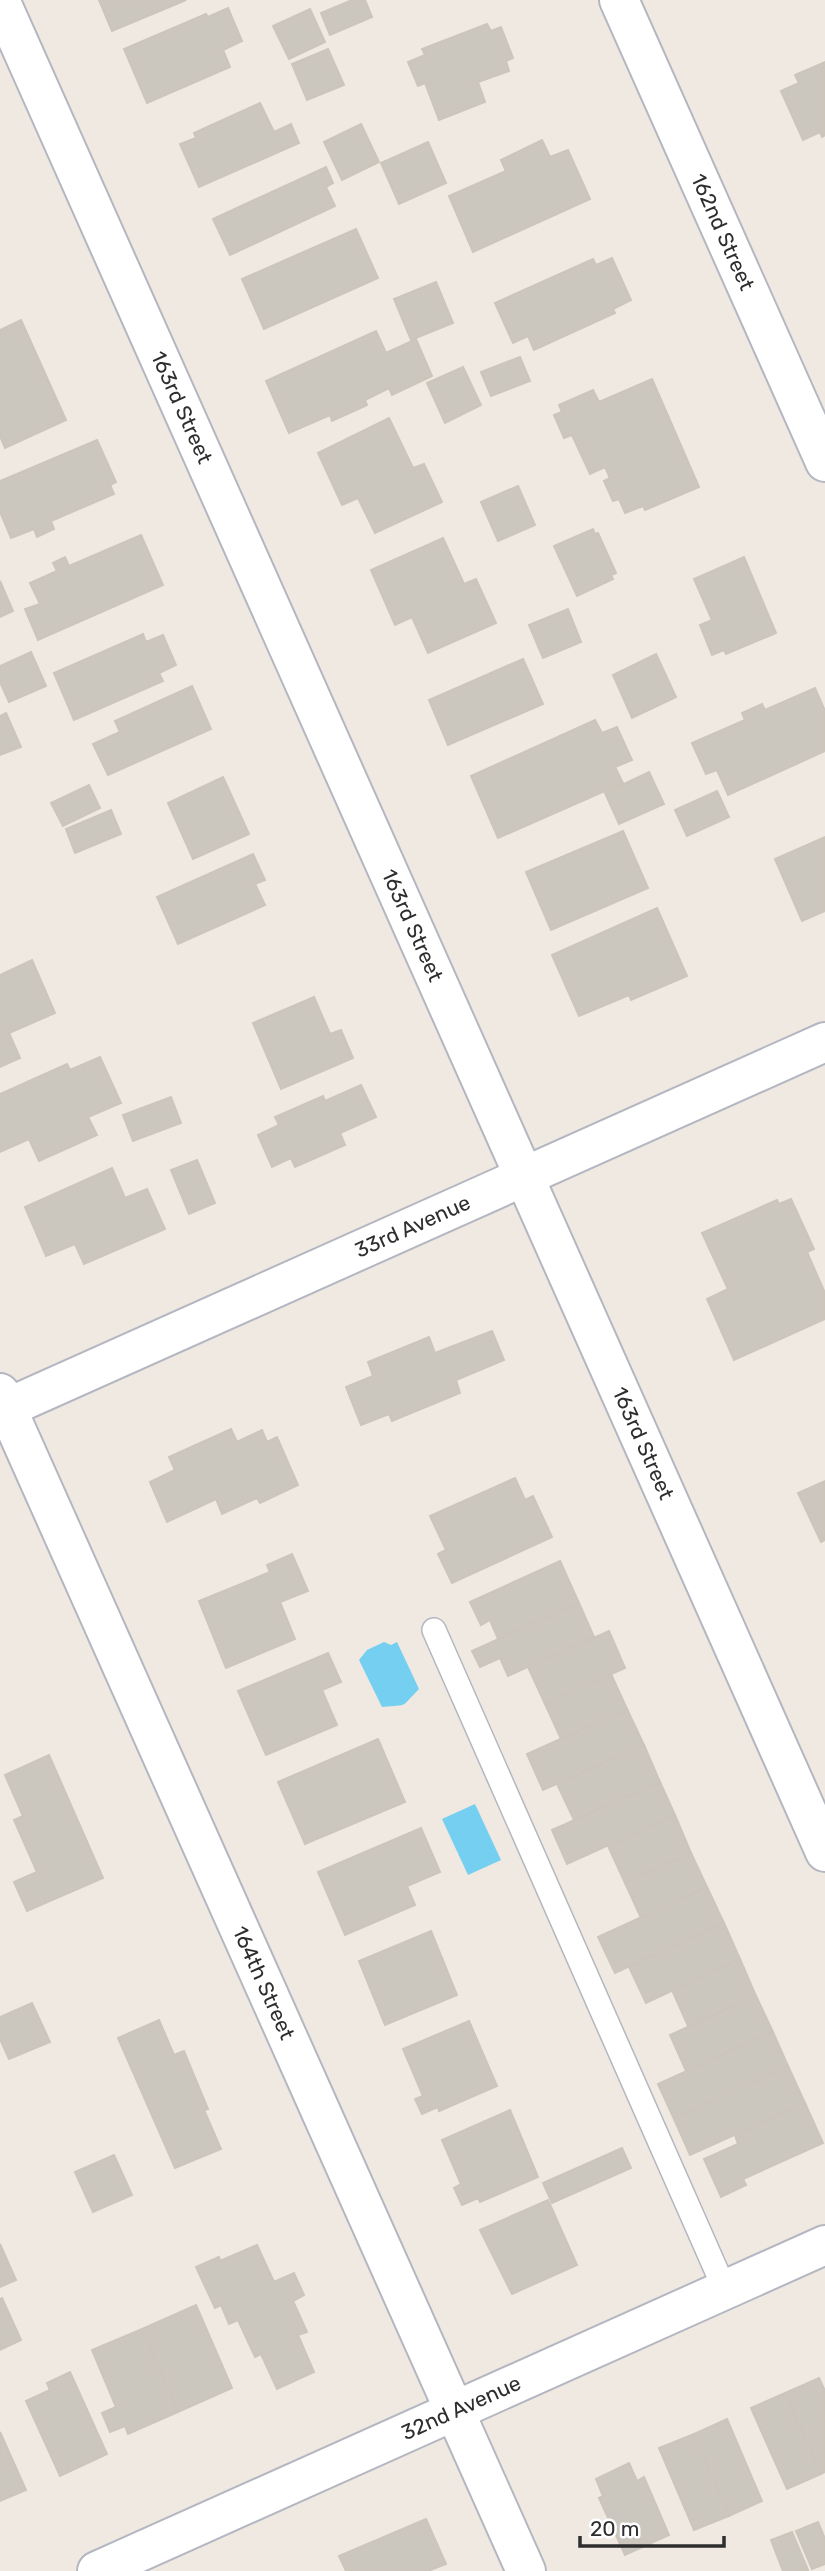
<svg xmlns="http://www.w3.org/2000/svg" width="825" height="2571" font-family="Rubik,sans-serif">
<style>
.water{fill:#75cff0}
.building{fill:#cbc7bf;stroke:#cbc5ba;stroke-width:2}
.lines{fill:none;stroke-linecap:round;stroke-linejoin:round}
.lane-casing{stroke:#b4b7c1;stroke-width:26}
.street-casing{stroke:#b4b7c1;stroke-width:42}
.secondary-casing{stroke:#b4b7c1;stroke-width:42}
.lane{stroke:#fff;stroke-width:23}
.street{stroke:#fff;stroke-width:38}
.secondary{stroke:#fff;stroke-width:38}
.labels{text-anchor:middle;stroke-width:6;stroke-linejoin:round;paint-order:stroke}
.street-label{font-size:21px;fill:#2e2e2e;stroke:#fff}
</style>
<rect width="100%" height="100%" fill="#efe9e1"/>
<g class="water">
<path d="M384,1642L391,1645L397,1642L419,1689C399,1709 410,1704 382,1707L359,1660L367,1650Z"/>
<polygon points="475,1804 501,1860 468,1875 442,1819"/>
</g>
<g class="building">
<polygon points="99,0 186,0 112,31"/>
<polygon points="352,0 365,0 372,17 330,35 321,13"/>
<polygon points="228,8 242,41 223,50 230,67 147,103 124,49 206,14 208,17"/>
<polygon points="310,9 325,42 289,59 273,26"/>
<polygon points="487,24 491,31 501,27 513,58 506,61 509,71 478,82 485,102 439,120 425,83 418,86 408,62 425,55 422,49"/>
<polygon points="328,49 344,85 307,100 292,64"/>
<polygon points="825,62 825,135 822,137 820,132 803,140 781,91 799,83 795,75"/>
<polygon points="260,103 274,132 291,124 299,143 199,187 180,144 196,138 194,133"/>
<polygon points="361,124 379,162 342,180 324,142"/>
<polygon points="542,140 550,157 568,150 590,199 473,252 449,196 506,171 501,160"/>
<polygon points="428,142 446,183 399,204 381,163"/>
<polygon points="326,167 333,183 326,187 335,206 230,255 213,219"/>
<polygon points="356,229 378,278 264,329 242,279"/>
<polygon points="612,258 631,300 613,309 615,313 534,350 528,336 513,343 495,303 593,259 596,265"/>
<polygon points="436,282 453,323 411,340 394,299"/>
<polygon points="21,320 66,420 5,448 0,436 0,330"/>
<polygon points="376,331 386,353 416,339 432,376 392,395 389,388 365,400 367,405 356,410 332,421 330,415 289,433 266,381"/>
<polygon points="520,357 530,381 491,396 481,372"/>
<polygon points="463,367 481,405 445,423 427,383"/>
<polygon points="652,379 699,487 645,510 643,506 625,513 619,499 613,501 604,481 610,478 605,467 590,474 572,435 564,438 554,415 562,412 559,405 593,390 599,402"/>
<polygon points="389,418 413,468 424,464 442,502 375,533 358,498 342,505 318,453"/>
<polygon points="97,440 116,482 110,485 114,494 51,521 54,529 37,537 34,529 11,538 0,512 0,481"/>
<polygon points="518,486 535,525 498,541 481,502"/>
<polygon points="593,529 595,534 598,533 616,573 611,575 613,579 577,596 554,546"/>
<polygon points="141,535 163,585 38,640 25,609 40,604 30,583 57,571 53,563 65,557 69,566"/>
<polygon points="443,538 464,584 476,579 496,623 428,653 412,617 395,625 371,570"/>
<polygon points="744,557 776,633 726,654 724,650 712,655 700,625 712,620 694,579"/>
<polygon points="0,581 13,611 0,617"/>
<polygon points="568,609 581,642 543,658 529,625"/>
<polygon points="143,634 146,642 163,635 176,665 159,673 163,681 74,720 54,673"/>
<polygon points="31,652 46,686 9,702 0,682 0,666"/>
<polygon points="656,654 676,697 632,718 613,675"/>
<polygon points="523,659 543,704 448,745 429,700"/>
<polygon points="192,686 211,729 108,775 93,744 120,732 115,721"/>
<polygon points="815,688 825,711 825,751 728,795 717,770 706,774 692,743 745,720 742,713 762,704 765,710"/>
<polygon points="6,713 21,747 0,755 0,716"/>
<polygon points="595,720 602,733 617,727 632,760 615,767 623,783 498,838 471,776"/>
<polygon points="649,772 664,804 619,824 605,793"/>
<polygon points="223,777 249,834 193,859 168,803"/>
<polygon points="89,785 100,808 63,826 51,803"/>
<polygon points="717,791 729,817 687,836 675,810"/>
<polygon points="111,810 121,834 75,853 66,829"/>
<polygon points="623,831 648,888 551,930 526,872"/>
<polygon points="825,837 825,911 802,921 775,859"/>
<polygon points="253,854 265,880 255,884 265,905 178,944 157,897"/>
<polygon points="657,908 687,976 631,1000 629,995 579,1016 552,955"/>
<polygon points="32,960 55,1013 9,1033 20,1058 0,1067 0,975"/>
<polygon points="314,997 330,1034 341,1030 353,1058 281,1089 253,1023"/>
<polygon points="100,1057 121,1103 88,1117 97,1135 39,1161 29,1139 0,1152 0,1094 67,1064 70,1070"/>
<polygon points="361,1085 376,1117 340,1133 345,1145 295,1167 291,1158 272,1167 258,1135 279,1125 275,1117 323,1096 325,1101"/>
<polygon points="171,1097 181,1123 133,1141 123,1115"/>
<polygon points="197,1160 215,1203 189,1214 171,1170"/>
<polygon points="112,1168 125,1198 147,1189 165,1229 84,1264 75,1244 46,1256 25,1207"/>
<polygon points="791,1199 814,1249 807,1252 825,1293 825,1319 734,1360 707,1299 728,1289 702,1233 777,1200 779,1204"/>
<polygon points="492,1331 504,1360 456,1380 460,1393 392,1421 389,1414 361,1425 346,1387 373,1376 368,1362 429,1337 435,1353"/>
<polygon points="231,1429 237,1442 262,1430 267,1442 277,1437 298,1485 260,1503 257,1498 222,1514 216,1499 167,1522 150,1482 175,1470 169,1457"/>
<polygon points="515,1478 525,1500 533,1496 552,1537 452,1583 438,1554 446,1550 430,1516"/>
<polygon points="825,1481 825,1540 821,1542 798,1493"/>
<polygon points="292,1554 308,1591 280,1602 295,1639 226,1668 199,1601 270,1572 267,1565"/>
<polygon points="560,1561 579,1603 498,1639 490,1620 481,1625 470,1602"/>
<polygon points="579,1603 594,1637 508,1676 500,1658 480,1667 472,1651"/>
<polygon points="609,1631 625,1668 545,1704 528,1667"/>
<polygon points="328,1653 341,1682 322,1690 337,1725 266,1755 238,1691"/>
<polygon points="611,1674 627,1709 561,1739 545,1704"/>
<polygon points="627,1709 644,1745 543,1790 527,1754"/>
<polygon points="378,1739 405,1802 305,1844 278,1782"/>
<polygon points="644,1745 660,1782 574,1820 557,1784"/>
<polygon points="49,1755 103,1878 27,1911 14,1882 37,1872 14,1820 23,1816 5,1775"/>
<polygon points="660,1782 675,1815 567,1864 552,1830"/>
<polygon points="675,1815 691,1853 625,1883 608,1846"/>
<polygon points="421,1828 440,1872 407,1886 415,1905 345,1935 318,1872"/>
<polygon points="691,1853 707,1887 641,1918 625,1883"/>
<polygon points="707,1887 724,1923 615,1973 598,1937"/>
<polygon points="724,1923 740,1959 646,2003 629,1967"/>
<polygon points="431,1931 457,1995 385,2025 359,1961"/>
<polygon points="740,1959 756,1996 688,2026 672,1990"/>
<polygon points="756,1996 773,2032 686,2071 670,2035"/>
<polygon points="32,2003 50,2042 9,2059 0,2039 0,2017"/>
<polygon points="159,2020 174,2055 184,2051 208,2109 204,2110 221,2149 175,2168 118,2038"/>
<polygon points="469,2021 497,2086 439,2111 438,2107 422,2114 415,2099 423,2096 403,2049"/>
<polygon points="773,2032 788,2066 674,2119 658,2084"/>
<polygon points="788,2066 805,2103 690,2155 674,2119"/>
<polygon points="805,2103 823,2143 743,2179 746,2185 721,2197 704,2159 738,2144 735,2135"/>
<polygon points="510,2110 538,2177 480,2202 478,2198 462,2205 454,2188 461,2184 442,2140"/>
<polygon points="622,2148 631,2168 552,2203 543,2183"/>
<polygon points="114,2155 132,2195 93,2212 75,2172"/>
<polygon points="548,2200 577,2265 512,2294 480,2230"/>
<polygon points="0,2244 16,2280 0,2287"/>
<polygon points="257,2245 274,2282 294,2273 304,2295 293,2301 307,2332 298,2335 314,2372 277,2389 261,2354 255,2357 238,2320 229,2324 221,2305 215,2308 196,2267 219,2257 220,2261"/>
<polygon points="2,2298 21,2340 0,2350 0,2299"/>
<polygon points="196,2305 232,2388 178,2412 142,2329"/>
<polygon points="142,2329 178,2412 128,2434 125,2426 110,2432 102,2413 116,2407 92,2350"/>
<polygon points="70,2372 107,2454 60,2476 26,2401 50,2390 47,2383"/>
<polygon points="819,2378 825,2391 825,2472 821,2474 785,2393"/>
<polygon points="785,2393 821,2474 787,2489 751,2408"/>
<polygon points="727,2419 762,2501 729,2516 694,2434"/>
<polygon points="0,2432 26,2490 0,2501"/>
<polygon points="694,2434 729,2516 694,2530 659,2448"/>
<polygon points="629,2463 637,2481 644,2477 669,2535 625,2555 599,2498 603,2496 596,2479"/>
<polygon points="426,2519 446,2564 428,2571 346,2571 339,2556"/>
<polygon points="818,2522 825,2539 825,2564 812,2569 796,2531"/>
<polygon points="792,2532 808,2570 806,2571 783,2571 771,2540"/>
</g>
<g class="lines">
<g class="lane-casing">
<polyline id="lane" points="434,1630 725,2290"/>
</g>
<g class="street-casing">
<g id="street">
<path id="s1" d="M0,0L825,1852"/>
<path id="s2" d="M619,0L825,462"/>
<path id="s3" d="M0,1393L526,2571"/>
<path id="s4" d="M0,1411L825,1042"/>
</g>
</g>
<g class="secondary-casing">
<g id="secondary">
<path id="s5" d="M97,2571L825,2245"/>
</g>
</g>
<use href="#lane" class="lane"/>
<use href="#street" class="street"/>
<use href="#secondary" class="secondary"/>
</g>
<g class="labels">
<g class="street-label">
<text dy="7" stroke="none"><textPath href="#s2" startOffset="254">162nd Street</textPath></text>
<text dy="7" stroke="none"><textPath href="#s1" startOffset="446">163rd Street</textPath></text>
<text dy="7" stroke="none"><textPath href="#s1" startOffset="1013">163rd Street</textPath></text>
<text dy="7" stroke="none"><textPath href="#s4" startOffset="452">33rd Avenue</textPath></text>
<text dy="7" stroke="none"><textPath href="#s1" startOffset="1580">163rd Street</textPath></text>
<text dy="7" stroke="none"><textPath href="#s3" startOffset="646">164th Street</textPath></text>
<text dy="7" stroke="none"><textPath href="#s5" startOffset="399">32nd Avenue</textPath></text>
</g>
</g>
<path d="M580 2536v10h144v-10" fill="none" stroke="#2e2e2e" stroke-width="3.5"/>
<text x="590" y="2536" font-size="21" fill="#2e2e2e" stroke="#ffffff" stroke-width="5" paint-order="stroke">20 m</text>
</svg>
